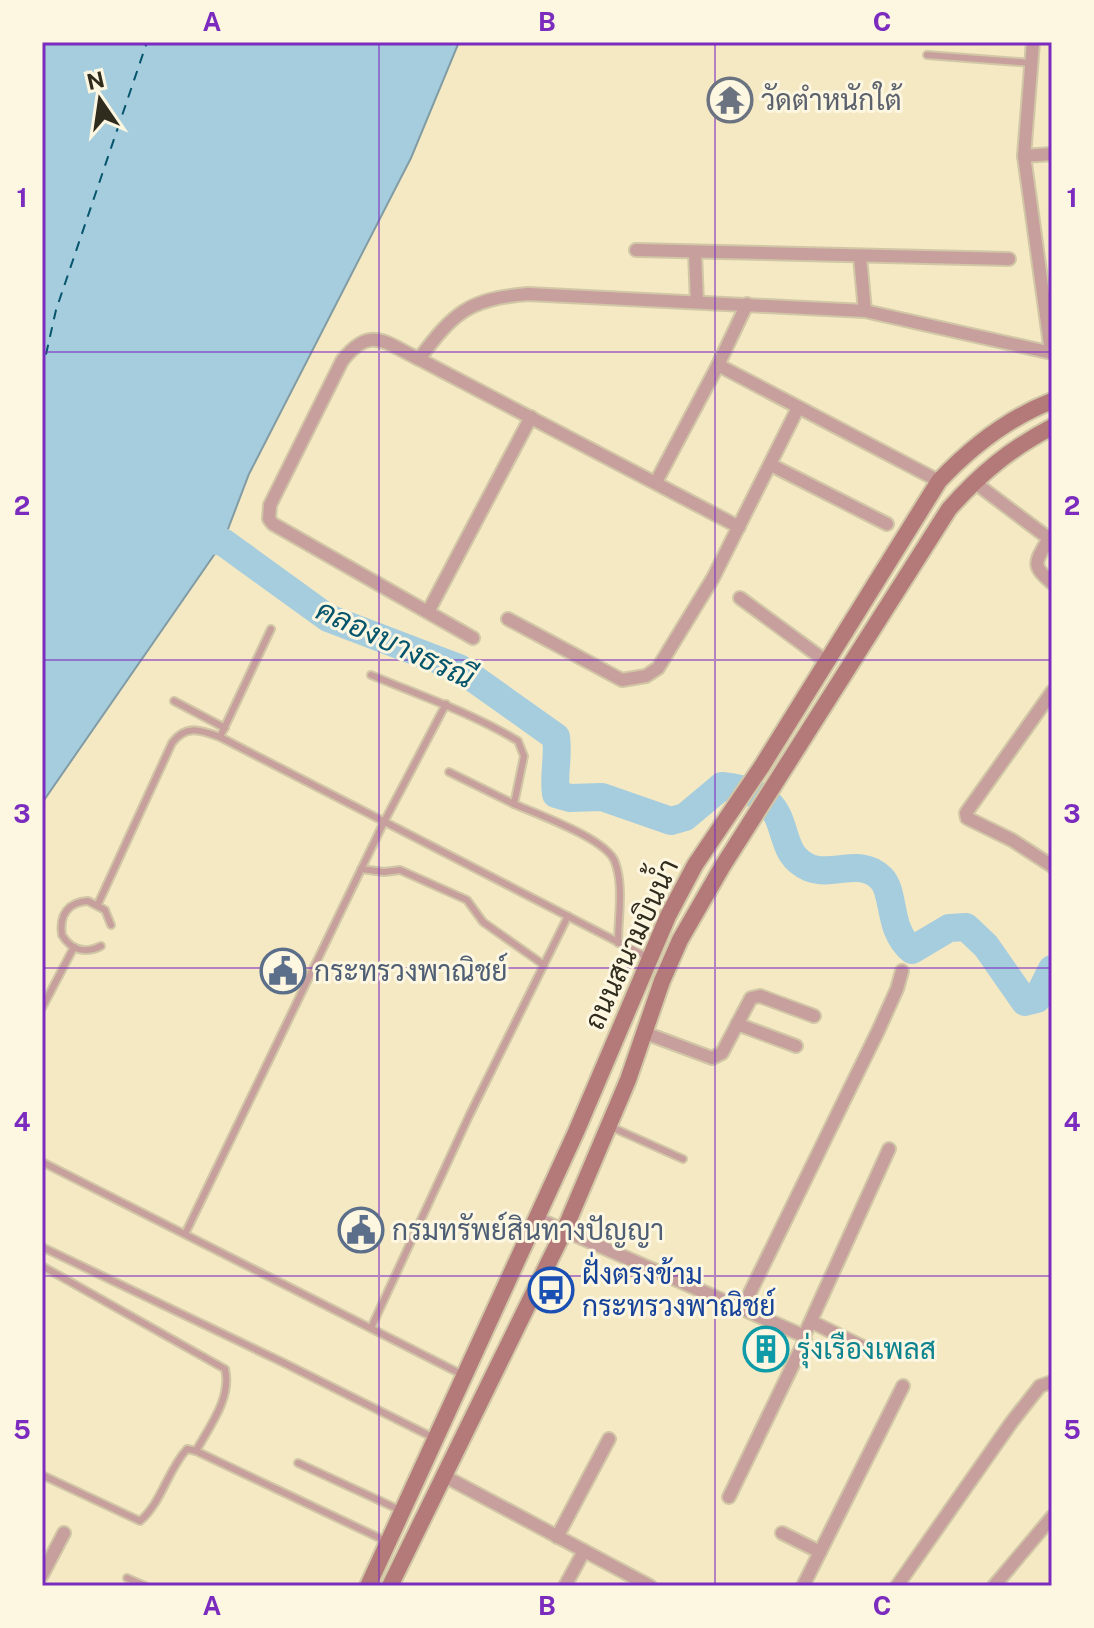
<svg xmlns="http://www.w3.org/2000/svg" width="1094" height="1628" font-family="'Public Sans',Sarabun,sans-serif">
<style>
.water{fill:#a6cdde;stroke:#829ca4;stroke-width:2}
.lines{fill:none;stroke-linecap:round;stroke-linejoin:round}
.river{stroke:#a6cdde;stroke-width:28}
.ferry{stroke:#05556d;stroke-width:2;stroke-dasharray:10 8;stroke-linecap:butt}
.lane-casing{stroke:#d1c7a6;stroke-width:10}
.street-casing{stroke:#d1c7a6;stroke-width:16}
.secondary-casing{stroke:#d1c7a6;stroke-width:20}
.lane{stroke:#c79f9d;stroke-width:6}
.street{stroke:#c79f9d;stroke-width:12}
.secondary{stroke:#b47a79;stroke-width:16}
.grid{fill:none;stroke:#7b2cbf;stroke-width:2;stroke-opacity:0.55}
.labels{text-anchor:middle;stroke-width:6;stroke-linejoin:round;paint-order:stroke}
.worship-label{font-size:28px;fill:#5b616d;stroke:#fdf6e0;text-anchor:start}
.street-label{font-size:28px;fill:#2f2b1d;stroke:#fdf6e0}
.service-label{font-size:28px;fill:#4e5e75;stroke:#fdf6e0;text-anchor:start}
.transit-label{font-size:28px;fill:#164399;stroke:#fdf6e0;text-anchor:start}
.culture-label{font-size:28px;fill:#0d838f;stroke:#fdf6e0;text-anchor:start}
.water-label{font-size:30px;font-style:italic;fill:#05556d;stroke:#fdf6e0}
.neatline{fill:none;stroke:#7b2cbf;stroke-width:3}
.grid-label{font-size:26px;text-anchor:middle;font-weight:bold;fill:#7b2cbf}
</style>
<rect width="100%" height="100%" fill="#f5e9c4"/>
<polygon class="water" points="42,42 459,42 411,158 249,474 223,542 42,803"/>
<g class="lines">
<path class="river" d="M185,536L223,542L328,618L459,668L556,737C559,756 553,775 556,794L570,798L602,797L671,821L685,817L722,786C805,794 766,850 810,868C834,877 860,857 881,878C896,893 887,930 912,950L949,928L966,927L986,946L1025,1002L1037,999L1052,969"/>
<polyline class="ferry" points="42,372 56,310 147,42"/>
<g class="lane-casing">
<g id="lane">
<polyline points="927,55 1031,63"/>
<path d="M371,675C421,696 472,713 518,741L524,756L514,804C537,814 607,839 615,862C624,886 618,918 618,943"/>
<polyline points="174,701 225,728"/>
<polyline points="220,737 271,629"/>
<polyline points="449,772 514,804"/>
<polyline points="361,869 384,872 400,870 467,900 483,922 544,965"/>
<path d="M98,904L172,743C186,724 201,730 220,737L647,957"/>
<path d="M101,946C85,954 71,950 62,935C59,915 68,902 88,901L105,910L111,925"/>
<polyline points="42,1008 74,947"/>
<polyline points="609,1126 683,1159"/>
<polyline points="42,1162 463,1375"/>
<polyline points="185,1234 384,822 446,704"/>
<polyline points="42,1247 282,1362 434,1438"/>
<path d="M42,1266L225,1369C232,1398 209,1427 196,1451"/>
<polyline points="371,1328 469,1116 568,916"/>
<polyline points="298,1463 402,1511"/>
<path d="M42,1475L140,1521C162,1502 167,1471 187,1449L196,1451L388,1542"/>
<polyline points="127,1578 145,1586"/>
</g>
</g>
<g class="street-casing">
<g id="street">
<polyline points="1033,42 1024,156 1051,352"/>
<polyline points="1024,156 1052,154"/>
<polyline points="636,250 1009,259"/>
<polyline points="695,253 697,302"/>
<polyline points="860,257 865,311"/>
<path d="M419,359C454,312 469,299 528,294L865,311L1052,353"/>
<polyline points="718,365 939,481"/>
<polyline points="771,465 887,524"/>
<polyline points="656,482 718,365 747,304"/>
<path d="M974,482L1047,537L1048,540C1035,563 1031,565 1052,583"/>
<polyline points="740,598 827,662"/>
<polyline points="429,610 531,417"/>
<polyline points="508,619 622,680 646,676 658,668 713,578 798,408"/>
<path d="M473,638L273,524L269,519L270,505L342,361C370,325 384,342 419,359L739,527"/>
<polyline points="1052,692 966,813 967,818 1012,840 1052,866"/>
<polyline points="737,1024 796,1046"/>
<polyline points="645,1033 712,1058 722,1053 751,998 760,996 814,1016"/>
<polyline points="536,1218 804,1336"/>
<polyline points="742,1309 878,1031 897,989 902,971"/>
<polyline points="812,1322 871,1351"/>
<polyline points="444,1476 650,1586"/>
<polyline points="729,1497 805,1340 804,1336 889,1149"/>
<polyline points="782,1533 820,1552"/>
<polyline points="557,1537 609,1439"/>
<polyline points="42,1575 64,1533"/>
<polyline points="565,1586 584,1551"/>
<polyline points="803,1586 903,1386"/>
<polyline points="897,1586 1011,1423 1040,1386 1052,1382"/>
<polyline points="994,1586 1052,1517"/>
</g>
</g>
<g class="secondary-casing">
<g id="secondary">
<path d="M368,1586L576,1132L668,916L695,865L762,766L939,481C971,447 1008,418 1052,401"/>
<path d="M390,1586L564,1231L628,1080L662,981L680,940L722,867L949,509C981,473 1010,449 1052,427"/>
</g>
</g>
<use href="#lane" class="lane"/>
<use href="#street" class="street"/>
<use href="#secondary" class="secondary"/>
</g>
<path class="grid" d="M379,42V1586M715,42V1586M42,352H1052M42,660H1052M42,968H1052M42,1276H1052"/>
<defs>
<g id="temple-ring" transform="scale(2.3)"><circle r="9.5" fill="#fdf6e0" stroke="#6b7280" stroke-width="1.5"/><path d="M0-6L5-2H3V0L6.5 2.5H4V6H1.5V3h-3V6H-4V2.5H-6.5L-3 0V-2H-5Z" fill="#6b7280"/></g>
<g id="civic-ring" transform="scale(2.3)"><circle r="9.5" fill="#fdf6e0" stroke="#5c6f8a" stroke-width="1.5"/><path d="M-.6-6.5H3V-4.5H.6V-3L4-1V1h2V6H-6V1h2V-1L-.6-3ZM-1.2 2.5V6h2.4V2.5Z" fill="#5c6f8a"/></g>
<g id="bus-ring" transform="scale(2.3)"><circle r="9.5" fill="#fdf6e0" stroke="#1a4fb4" stroke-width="1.5"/><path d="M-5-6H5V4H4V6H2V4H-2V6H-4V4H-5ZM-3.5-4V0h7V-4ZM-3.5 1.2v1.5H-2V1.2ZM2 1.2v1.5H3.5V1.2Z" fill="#1a4fb4"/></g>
<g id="building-ring" transform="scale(2.3)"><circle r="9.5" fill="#fdf6e0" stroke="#0f9aa8" stroke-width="1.5"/><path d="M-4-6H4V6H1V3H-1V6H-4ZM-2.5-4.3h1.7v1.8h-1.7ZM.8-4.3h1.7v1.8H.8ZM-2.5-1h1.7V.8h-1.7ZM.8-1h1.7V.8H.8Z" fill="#0f9aa8"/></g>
</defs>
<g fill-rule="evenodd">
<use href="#temple-ring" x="730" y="100"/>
<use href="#civic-ring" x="283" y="971"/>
<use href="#civic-ring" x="361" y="1230"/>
<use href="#bus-ring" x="551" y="1290"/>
<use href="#building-ring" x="766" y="1349"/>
</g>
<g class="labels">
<g class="worship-label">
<text x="761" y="110">วัดตำหนักใต้</text>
</g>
<g class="street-label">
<text transform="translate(631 944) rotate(-65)" y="10">ถนนสนามบินน้ำ</text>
</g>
<g class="service-label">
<text x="314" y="981">กระทรวงพาณิชย์</text>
<text x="392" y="1240">กรมทรัพย์สินทางปัญญา</text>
</g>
<g class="transit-label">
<text x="582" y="1284">ฝั่งตรงข้าม<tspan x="582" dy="32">กระทรวงพาณิชย์</tspan></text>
</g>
<g class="culture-label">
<text x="797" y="1359">รุ่งเรืองเพลส</text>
</g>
<g class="water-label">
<text transform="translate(395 644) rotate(25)" y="10">คลองบางธรณี</text>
</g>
</g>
<rect width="1094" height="1628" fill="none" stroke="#fdf6e0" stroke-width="88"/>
<g transform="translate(100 100) rotate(347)" stroke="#fdf6e0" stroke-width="6" paint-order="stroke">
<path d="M0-6L14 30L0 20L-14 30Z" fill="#2f2b1d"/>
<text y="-12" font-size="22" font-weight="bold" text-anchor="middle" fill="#2f2b1d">N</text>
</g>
<rect x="44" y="44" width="1006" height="1540" class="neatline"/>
<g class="grid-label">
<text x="212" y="31">A</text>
<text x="547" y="31">B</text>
<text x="882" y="31">C</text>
<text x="22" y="207">1</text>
<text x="1072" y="207">1</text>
<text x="22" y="515">2</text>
<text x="1072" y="515">2</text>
<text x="22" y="823">3</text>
<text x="1072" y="823">3</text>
<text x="22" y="1131">4</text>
<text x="1072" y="1131">4</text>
<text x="22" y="1439">5</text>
<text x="1072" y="1439">5</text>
<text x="212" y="1615">A</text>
<text x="547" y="1615">B</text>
<text x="882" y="1615">C</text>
</g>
</svg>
